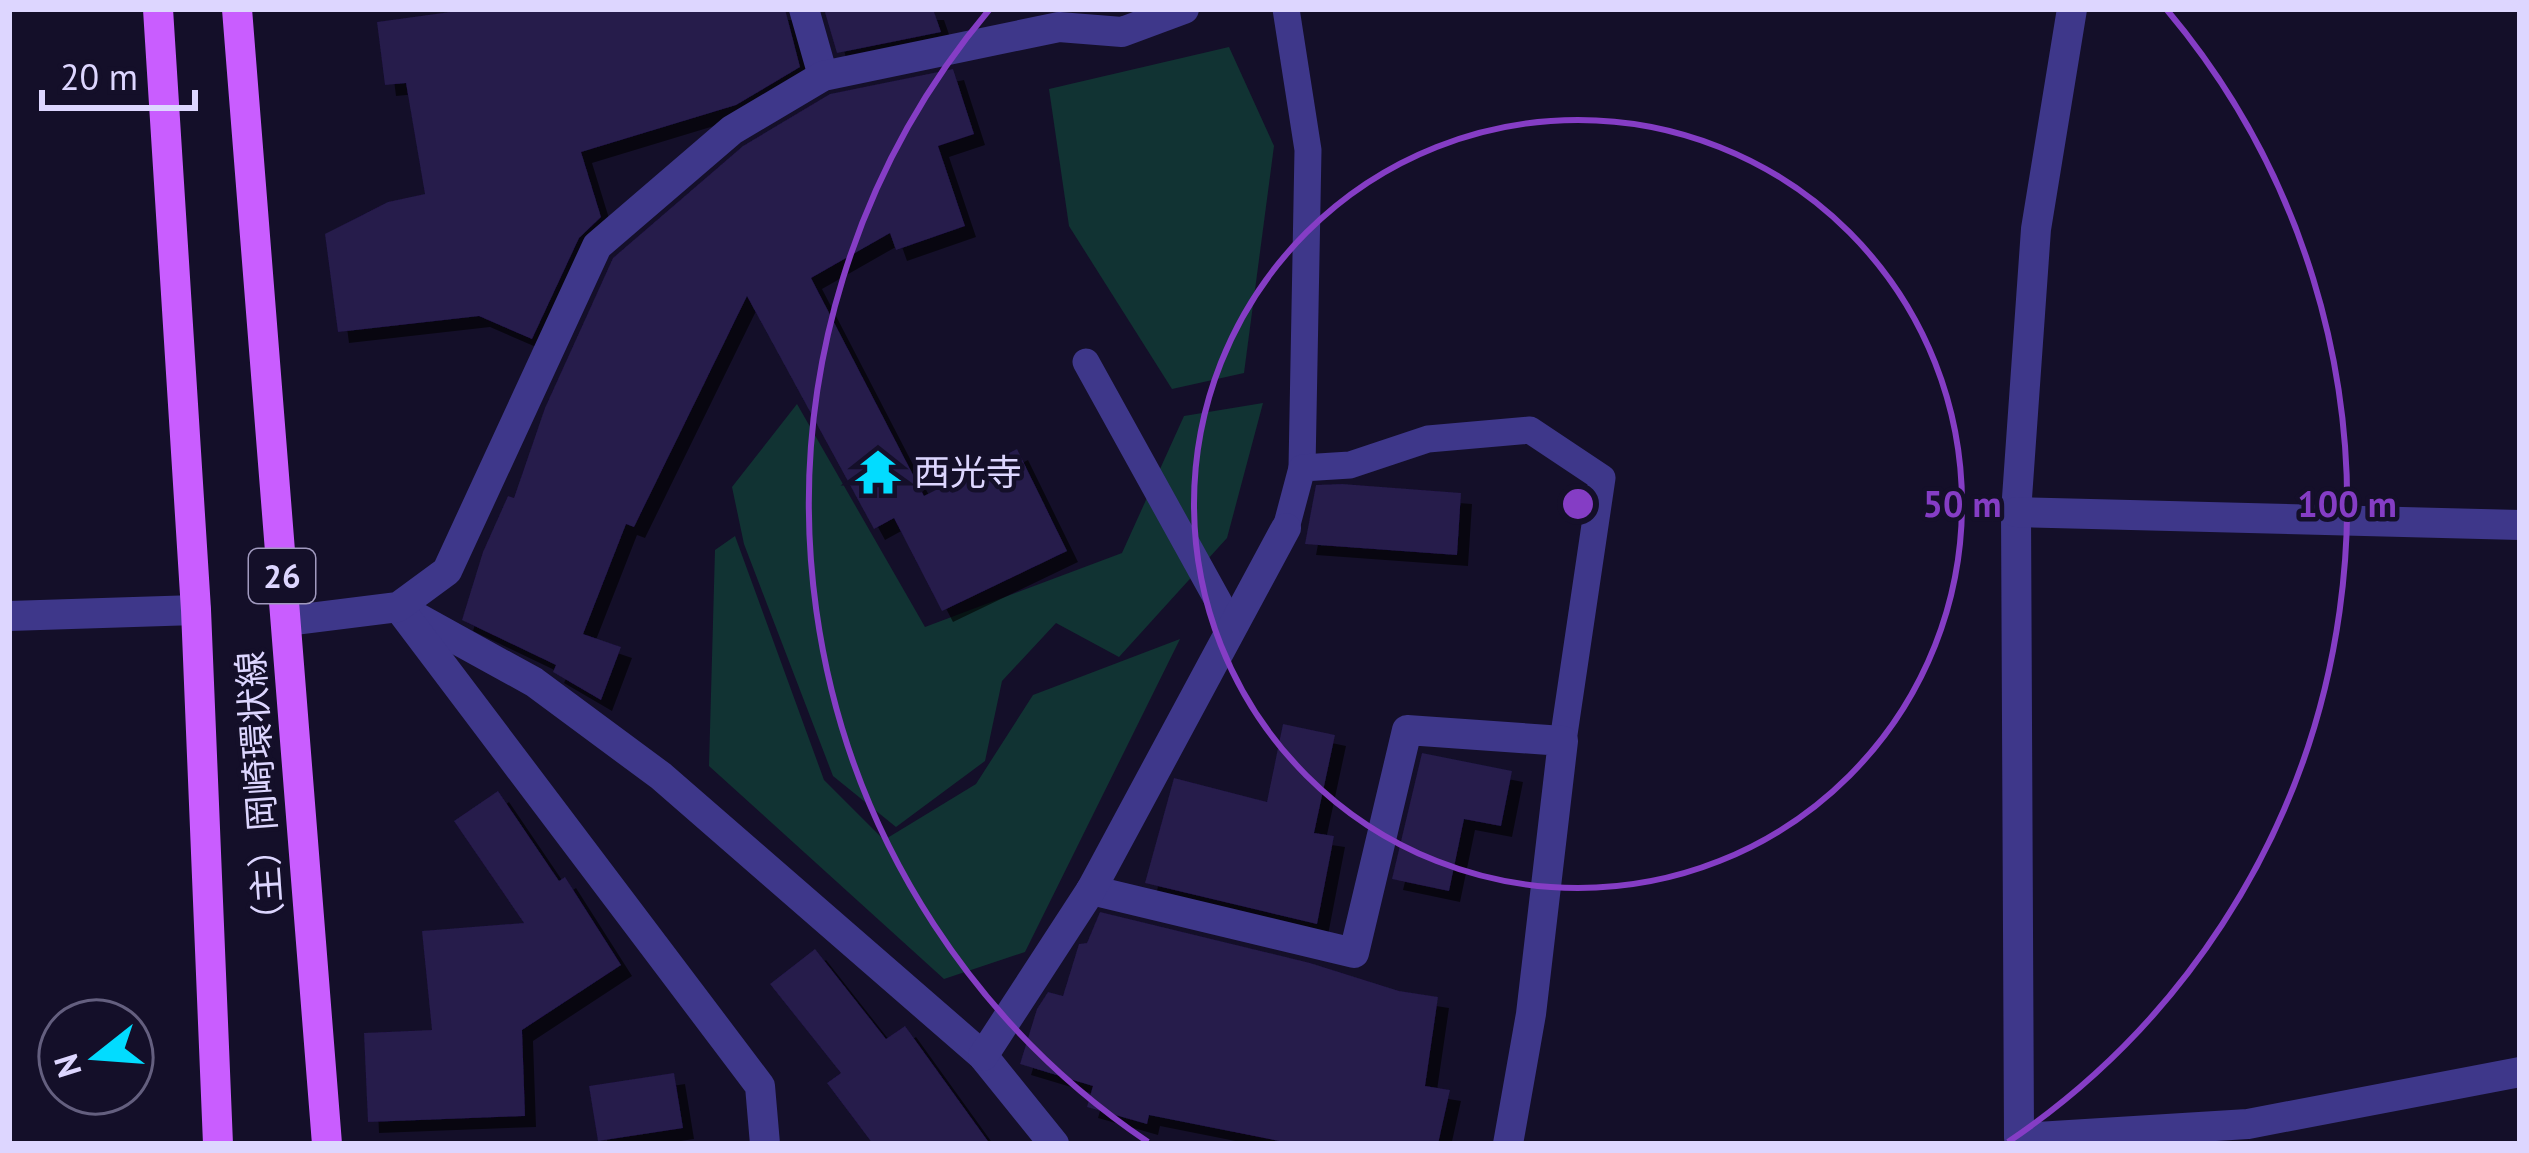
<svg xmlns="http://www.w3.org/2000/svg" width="2529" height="1153" font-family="'PT Sans','Noto Sans JP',sans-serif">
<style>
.green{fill:#133}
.building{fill:#251a4b;filter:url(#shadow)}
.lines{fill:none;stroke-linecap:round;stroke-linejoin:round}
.lane{stroke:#3e378a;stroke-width:27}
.street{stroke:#3e378a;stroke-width:30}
.primary{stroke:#c95dff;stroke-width:30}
.ring{fill:none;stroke:#853dc5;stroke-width:6}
.labels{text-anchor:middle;stroke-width:9;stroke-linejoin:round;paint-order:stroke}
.shield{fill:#140f29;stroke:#a19abf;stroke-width:3}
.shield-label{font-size:33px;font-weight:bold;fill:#ddd6ff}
.poi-label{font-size:36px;fill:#ddd6ff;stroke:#140f29;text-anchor:start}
.street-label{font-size:36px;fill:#ddd6ff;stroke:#140f29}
.centre{fill:#853dc5;stroke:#140f29;stroke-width:6}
.ring-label{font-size:36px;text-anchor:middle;font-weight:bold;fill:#853dc5;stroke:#140f29;stroke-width:9;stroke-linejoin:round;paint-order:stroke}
</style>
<defs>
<filter id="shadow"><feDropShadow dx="11" dy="11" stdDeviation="0" flood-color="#0009"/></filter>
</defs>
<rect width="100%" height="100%" fill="#140f29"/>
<g class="green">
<polygon points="1229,47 1274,146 1244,373 1172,389 1069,226 1049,89"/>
<polygon points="1263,403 1227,538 1119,657 1056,623 1002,681 985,761 896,827 833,776 744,544 732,487 797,404 925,627 1122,553 1184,416"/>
<polygon points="735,536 824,780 884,840 976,784 1033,695 1180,639 1025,952 944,979 709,766 715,550"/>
</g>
<g class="building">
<polygon points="472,9 785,9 800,67 736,105 581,152 601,217 579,238 532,339 479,316 338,332 325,234 388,202 425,194 406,83 385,85 377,22"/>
<polygon points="824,9 933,9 941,32 837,53"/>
<polygon points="953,69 974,134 938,146 965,226 896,250 890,233 811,278 924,496 1017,449 1067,551 942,611 894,518 874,529 747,296 634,527 626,524 583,634 621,647 601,700 553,672 556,665 462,620 483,552 508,496 514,498 545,408 613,258 743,146 830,94"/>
<polygon points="1342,484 1461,493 1457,555 1305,544 1316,485"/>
<polygon points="1283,724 1335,735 1314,833 1334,836 1317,924 1145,883 1174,778 1267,802"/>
<polygon points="1422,753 1512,771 1501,826 1464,819 1449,891 1392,879"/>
<polygon points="498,791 559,881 565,877 621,965 522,1030 525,1116 368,1122 364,1033 432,1030 422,931 524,923 454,821"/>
<polygon points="1100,912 1310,963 1399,991 1438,997 1425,1086 1450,1090 1438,1144 1294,1144 1149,1115 1147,1124 1087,1107 1093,1086 1020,1064 1037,1009 1048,992 1063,996 1079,944 1087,943"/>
<polygon points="815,949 886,1039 905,1026 990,1144 873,1144 827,1083 841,1073 770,984"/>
<polygon points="674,1073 683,1128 598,1141 589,1086"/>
</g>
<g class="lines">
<g class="lane">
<polyline points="1286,9 1308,150 1302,468"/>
<polyline points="1086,362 1232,626"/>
<polyline points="1286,528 1302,468 1350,465 1428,439 1530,430 1602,478 1563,741"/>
</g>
<g class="street">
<polyline points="804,9 823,76"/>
<polyline points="2072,9 2036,229 2016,512 2019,1138 2248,1124 2520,1072"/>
<polyline points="2016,512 2520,525"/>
<polyline points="398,607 534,682 661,776 983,1056 1054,1144"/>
<polyline points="402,612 760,1086 765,1144"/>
<polyline points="9,616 196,610"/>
<polyline points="286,621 398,607 447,571 597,246 732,130 823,76 1059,27 1122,32 1184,9"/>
<polyline points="1091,890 1354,953 1407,730 1563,741 1531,1014 1508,1144"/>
<polyline points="983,1056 1091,890 1286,528"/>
</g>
<g class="primary">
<polyline points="158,9 196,610 218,1144"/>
<polyline points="237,9 327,1144"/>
</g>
</g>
<g class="ring">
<circle cx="1578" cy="504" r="384"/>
<path d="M1148 1142A769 769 0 0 1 989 10M2167 10A769 769 0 0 1 2008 1142"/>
</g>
<defs>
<g id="temple-bare" transform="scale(3.6)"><path d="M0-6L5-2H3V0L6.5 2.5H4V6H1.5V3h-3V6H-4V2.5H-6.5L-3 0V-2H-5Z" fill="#02dcff" stroke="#140f29" stroke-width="2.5" paint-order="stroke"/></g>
</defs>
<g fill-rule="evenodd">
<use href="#temple-bare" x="878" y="472"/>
</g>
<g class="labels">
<rect class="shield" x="249" y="549" width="66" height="54" rx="9"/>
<g class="shield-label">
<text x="282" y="588">26</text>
</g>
<g class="poi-label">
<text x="914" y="485">西光寺</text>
</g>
<g class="street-label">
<text transform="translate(260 795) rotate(-94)" y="13">（主）岡崎環状線</text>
</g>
</g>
<circle cx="1578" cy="504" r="18" class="centre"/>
<g class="ring-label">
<text x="1962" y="517">50 m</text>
<text x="2347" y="517">100 m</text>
</g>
<rect width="2529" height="1153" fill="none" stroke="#ddd6ff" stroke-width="24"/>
<g transform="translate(96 1057) rotate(253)"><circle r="57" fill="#140f29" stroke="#645f7f" stroke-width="3"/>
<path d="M0-9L21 45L0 30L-21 45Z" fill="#02dcff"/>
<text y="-18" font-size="33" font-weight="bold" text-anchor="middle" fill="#ddd6ff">N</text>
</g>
<path d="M42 90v18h153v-18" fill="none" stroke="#ddd6ff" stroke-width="6"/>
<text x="60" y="90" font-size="36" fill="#ddd6ff" stroke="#140f29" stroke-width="9" paint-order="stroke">20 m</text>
</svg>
